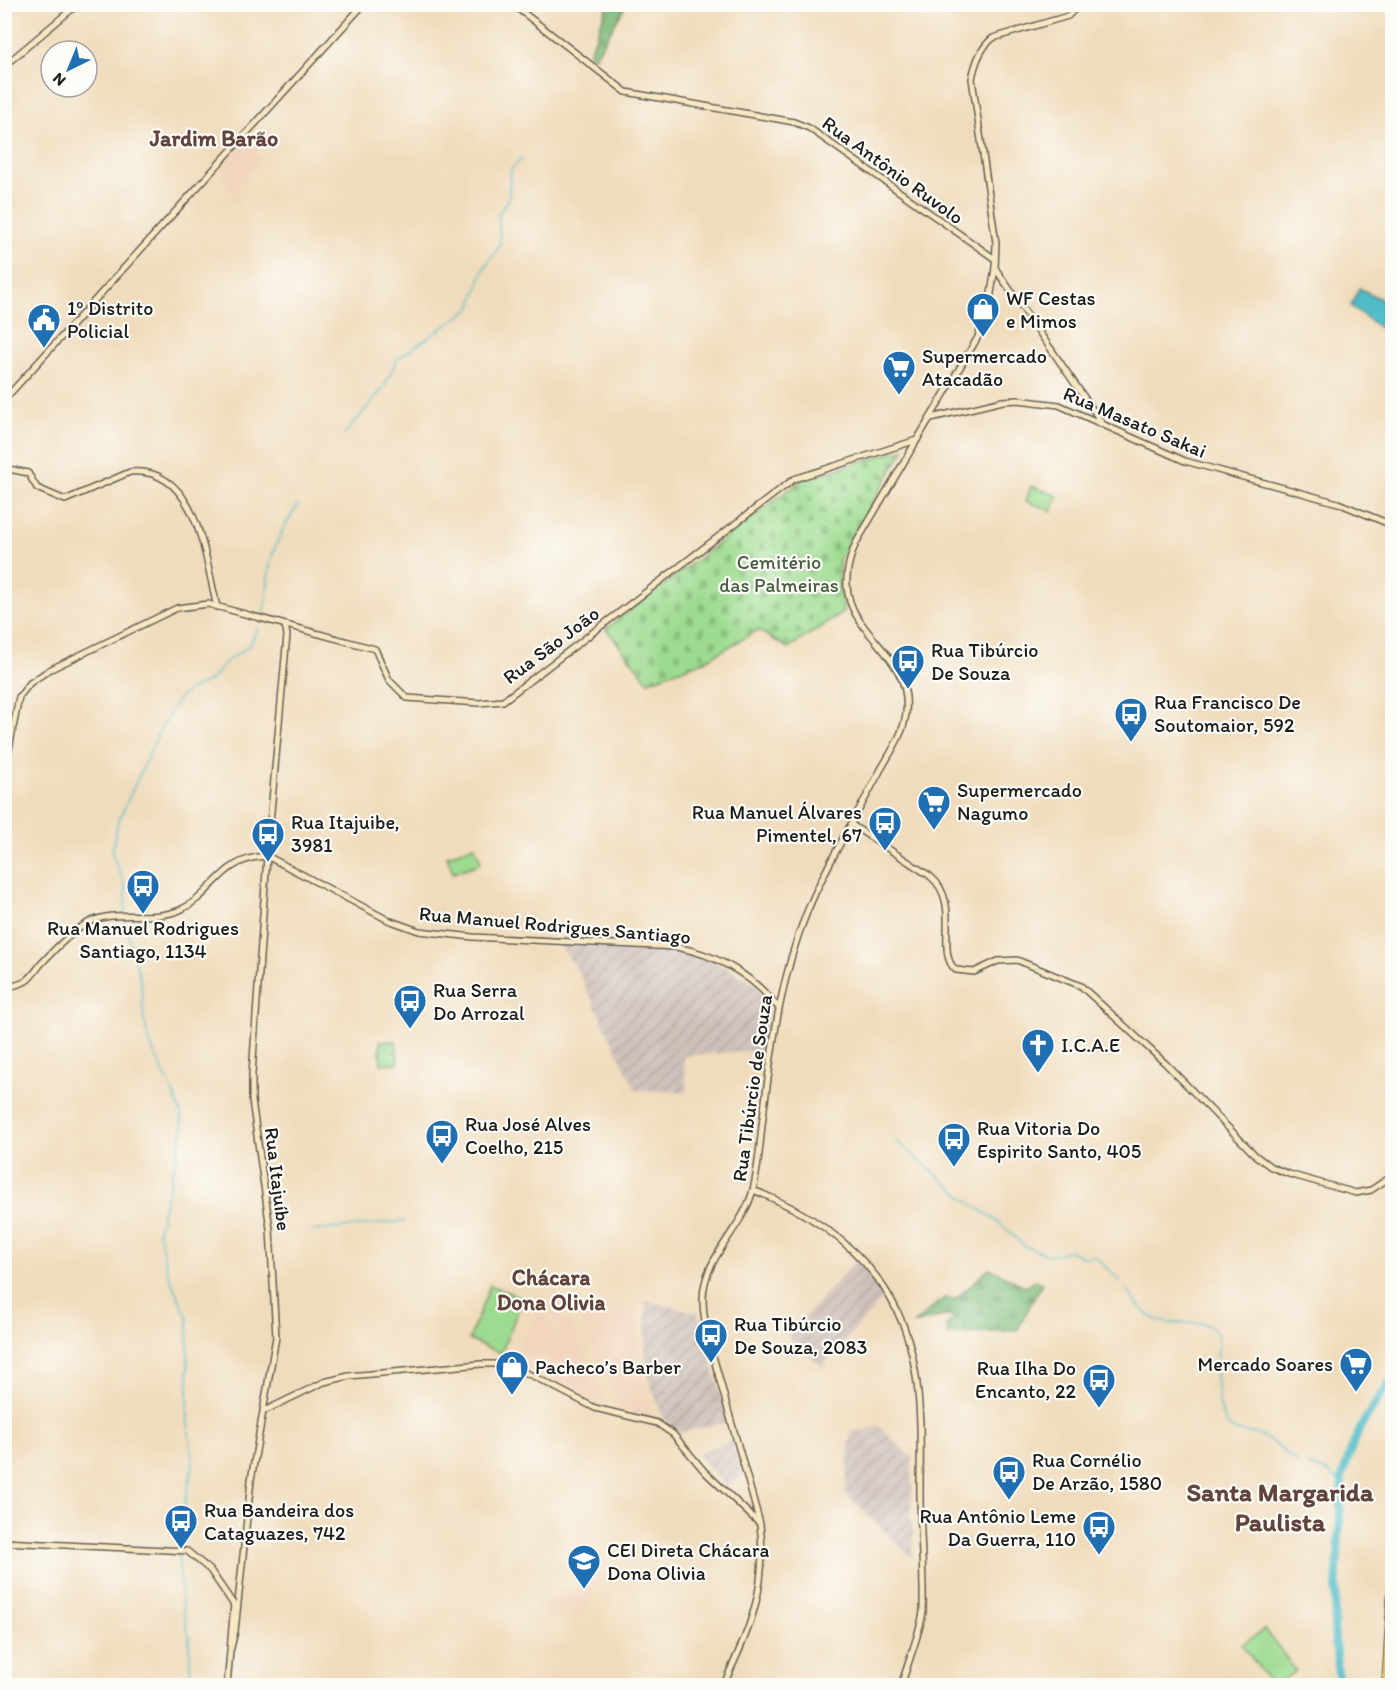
<svg xmlns="http://www.w3.org/2000/svg" width="1397" height="1690" font-family="Itim,sans-serif">
<style>
.built{fill:#f2d5be}
.industrial{fill:url(#industrial-furrows)}
.forest{fill:url(#forest-firs);stroke:#4d6c4b;stroke-width:1.5}
.cemetery{fill:url(#cemetery-stones);stroke:#5c7c56;stroke-width:1.5}
.park{fill:url(#park-dots);stroke:#5c7c56;stroke-width:1.5}
.pitch{fill:#9ddb90;stroke:#5c7c56;stroke-width:1.5}
.water{fill:#4ebcc7;stroke:#356c72;stroke-width:1.5}
.lines{fill:none;stroke-linecap:round;stroke-linejoin:round}
.stream{stroke:#4ebcc7;stroke-width:1.5}
.river{stroke:#4ebcc7;stroke-width:8}
.secondary-casing{stroke:#665f54;stroke-width:8}
.primary-casing{stroke:#665f54;stroke-width:8}
.secondary{stroke:#f7e8c3;stroke-width:5}
.primary{stroke:#eac669;stroke-width:6}
.labels{text-anchor:middle;stroke-width:4.5;stroke-linejoin:round;paint-order:stroke}
.street-label{font-size:20px;fill:#1c1c1c;stroke:#fdfcf7}
.poi-label{font-size:20px;fill:#1c1c1c;stroke:#fdfcf7;text-anchor:start}
.park-label{font-size:20px;fill:#495f45;stroke:#fdfcf7}
.quarter-label{font-size:22px;font-weight:bold;fill:#61443e;stroke:#fdfcf7}
.district-label{font-size:26px;font-weight:bold;fill:#61443e;stroke:#fdfcf7}
</style>
<defs>
<pattern id="industrial-furrows" width="10" height="10" patternUnits="userSpaceOnUse" patternTransform="scale(1.5)"><rect width="10" height="10" fill="#cfc1ba"/><path d="M-1 1l2-2M0 10L10 0M9 11l2-2" fill="none" stroke="#b1a59f"/></pattern>
<pattern id="forest-firs" width="22" height="20" patternUnits="userSpaceOnUse" patternTransform="scale(1.5)"><rect width="22" height="20" fill="#7ebb7a"/><path d="M5 1l3.5 6h-7zM16 11l3.5 6h-7z" fill="#6ca069"/></pattern>
<pattern id="cemetery-stones" width="16" height="16" patternUnits="userSpaceOnUse" patternTransform="scale(1.5)"><rect width="16" height="16" fill="#9ddb90"/><path d="M2 7V4a2 2 0 0 1 4 0v3zM10 15v-3a2 2 0 0 1 4 0v3z" fill="#87bb7c"/></pattern>
<pattern id="park-dots" width="8" height="8" patternUnits="userSpaceOnUse" patternTransform="scale(1.5)"><rect width="8" height="8" fill="#9ddb90"/><path d="M2 2h.1M6 6h.1" fill="none" stroke="#87bb7c" stroke-width="1.8" stroke-linecap="round"/></pattern>
</defs>
<rect width="100%" height="100%" fill="#fdfcf7"/>
<filter id="ink" filterUnits="userSpaceOnUse"><feTurbulence type="fractalNoise" baseFrequency=".0167" numOctaves="2"/><feDisplacementMap in="SourceGraphic" scale="12" xChannelSelector="R" yChannelSelector="G"/><feConvolveMatrix kernelMatrix="1 2 1 2 8 2 1 2 1" color-interpolation-filters="sRGB"/></filter>
<filter id="wash" filterUnits="userSpaceOnUse"><feTurbulence type="fractalNoise" baseFrequency=".008" numOctaves="4" result="noise"/><feDisplacementMap in="SourceGraphic" scale="24" xChannelSelector="R" yChannelSelector="G"/><feGaussianBlur stdDeviation="1.35" result="paint"/><feColorMatrix in="noise" values="0 0 0 0 0 0 0 0 0 0 0 0 0 0 0 0 0 1.4 0 .05"/><feComposite in="paint" operator="in"/></filter>
<g filter="url(#wash)">
<rect width="100%" height="100%" fill="#f0dcbc"/>
<g class="built">
<polygon points="248,139 262,160 236,191 241,201 237,204 220,168"/>
<polygon points="555,1289 607,1403 606,1405 521,1364 525,1354 518,1349 533,1317 533,1306 545,1312"/>
<polygon points="636,1306 640,1356 651,1411 646,1416 621,1411 579,1319"/>
<polygon points="603,1574 581,1617 540,1606"/>
<polygon points="557,1669 552,1685 510,1685"/>
</g>
<g class="industrial">
<polygon points="558,943 674,951 716,962 756,985 768,1003 765,1050 683,1056 687,1092 636,1090 577,969"/>
<polygon points="859,1257 885,1296 822,1366 787,1336"/>
<polygon points="646,1301 698,1313 728,1422 677,1433 662,1415 648,1377 645,1356"/>
<polygon points="878,1425 912,1458 912,1510 909,1514 913,1527 913,1559 845,1493 851,1431 867,1430"/>
<polygon points="732,1440 743,1476 726,1486 697,1454"/>
</g>
<g class="forest">
<polygon points="608,5 626,5 595,57 589,54"/>
<polygon points="989,1268 1026,1287 1035,1280 1042,1283 1017,1330 948,1335 947,1324 957,1317 944,1316 913,1324 944,1298 956,1299"/>
</g>
<polygon class="cemetery" points="904,449 839,559 839,584 844,612 788,648 758,630 704,661 648,681 606,629 803,479"/>
<polygon class="park" points="380,1041 396,1041 398,1063 381,1064"/>
<g class="pitch">
<polygon points="1031,486 1058,496 1052,511 1026,501"/>
<polygon points="475,846 481,863 453,873 447,856"/>
<polygon points="490,1285 523,1298 501,1353 469,1340"/>
<polygon points="1265,1629 1296,1671 1275,1685 1272,1685 1242,1645"/>
</g>
<polygon class="water" points="1359,288 1392,305 1392,321 1389,326 1380,328 1351,306"/>
<g class="lines">
<g class="stream">
<polyline points="344,435 385,386 397,359 471,308 484,268 500,246 499,212 508,201 511,169 522,159"/>
<path d="M263,613C267,601 268,593 268,580C269,553 283,527 298,505"/>
<polyline points="125,914 126,888 112,853 117,824 159,732 178,699 191,689 211,680 227,661 250,645 258,627"/>
<polyline points="124,918 141,983 144,1020 150,1044 171,1088 180,1110 183,1130 158,1230 168,1273 188,1319 188,1425 193,1466 177,1537 182,1604 189,1637 191,1685"/>
<polyline points="896,1141 969,1202 1000,1223 1024,1246 1049,1255 1070,1251 1082,1257 1095,1256 1120,1281"/>
<polyline points="313,1231 405,1221"/>
<path d="M1127,1290C1136,1302 1143,1313 1157,1320C1183,1332 1227,1304 1217,1358"/>
<path d="M1216,1372C1217,1386 1218,1427 1237,1431C1247,1434 1253,1431 1264,1437C1277,1443 1285,1455 1298,1462"/>
<polyline points="1306,1465 1328,1472 1342,1484"/>
</g>
<polyline class="river" points="1339,1686 1334,1629 1342,1477 1353,1444 1364,1421 1392,1379"/>
</g>
</g>
<g filter="url(#ink)">
<g class="lines">
<g class="secondary-casing">
<g id="secondary">
<polyline points="512,4 626,92 794,122 809,128 995,259"/>
<polyline points="4,66 78,4"/>
<polyline points="995,268 1102,423"/>
<polyline points="4,400 364,4"/>
<polyline points="931,418 1003,401 1018,400 1059,405 1185,461 1338,503 1392,525"/>
<path d="M4,468L28,473L37,488L65,500L130,472C198,466 205,559 217,607"/>
<polyline points="4,775 19,697 30,683 49,670 177,608 208,604 375,649 389,680 407,698 479,703 503,701 794,479 917,440"/>
<path d="M852,825L930,876C963,903 934,953 956,970L974,972L998,961L1017,960L1081,986L1166,1064L1256,1156L1271,1167L1289,1174L1356,1193L1371,1190L1392,1176"/>
<path d="M4,988C11,986 20,985 26,981C32,977 37,969 41,964C54,950 69,934 86,924C115,907 149,923 180,910C215,894 220,858 267,856L388,920L419,931L473,937L676,947C718,955 751,974 778,1007"/>
<path d="M753,1190C836,1223 901,1277 915,1370C922,1411 920,1452 920,1493C920,1532 924,1572 923,1611C922,1626 906,1669 901,1686"/>
<polyline points="264,1411 324,1382 349,1376 481,1364 504,1364 533,1376 595,1408 657,1423 673,1434 705,1472 759,1523"/>
<polyline points="4,1542 187,1551 210,1570 236,1608"/>
<polyline points="231,1648 235,1631 251,1480 276,1337 270,1229 252,1100 252,1074 267,856 287,635 285,625"/>
<polyline points="227,1686 234,1604"/>
<path d="M723,1686C750,1628 768,1589 760,1524C747,1475 732,1426 719,1377C712,1352 703,1325 703,1299C703,1257 743,1229 753,1190C759,1166 760,1141 763,1117C772,1047 780,978 807,912C827,863 856,817 880,771C890,753 904,734 906,713C914,640 817,631 856,543L978,337L990,300L995,268L996,243L972,79C975,63 980,48 993,38L1068,16L1080,4"/>
</g>
</g>
<g class="primary-casing">
<polyline id="primary" points="1385,1686 1392,1569"/>
</g>
<use href="#secondary" class="secondary"/>
<use href="#primary" class="primary"/>
</g>
</g>
<defs>
<g id="shop-pin" transform="scale(1.725)"><path d="M0 17L-7.5 6A9.5 9.5 0 1 1 7.5 6Z" fill="#1f6fb2" stroke="#fdfcf7"/><path d="M-5-2.5h2.3a2.7 3.5 0 0 1 5.4 0H5L5.5 6h-11ZM-1.5-2.5h3a1.5 2.3 0 0 0-3 0Z" fill="#fff"/></g>
<g id="civic-pin" transform="scale(1.725)"><path d="M0 17L-7.5 6A9.5 9.5 0 1 1 7.5 6Z" fill="#1f6fb2" stroke="#fdfcf7"/><path d="M-.6-6.5H3V-4.5H.6V-3L4-1V1h2V6H-6V1h2V-1L-.6-3ZM-1.2 2.5V6h2.4V2.5Z" fill="#fff"/></g>
<g id="supermarket-pin" transform="scale(1.725)"><path d="M0 17L-7.5 6A9.5 9.5 0 1 1 7.5 6Z" fill="#1f6fb2" stroke="#fdfcf7"/><path d="M-6-5.5h2.5l.6 2H6L4.5 2H-2.5L-4.4-4H-6ZM-1.5 3.2a1.3 1.3 0 1 0 .1 0ZM3 3.2a1.3 1.3 0 1 0 .1 0Z" fill="#fff"/></g>
<g id="bus-pin" transform="scale(1.725)"><path d="M0 17L-7.5 6A9.5 9.5 0 1 1 7.5 6Z" fill="#1f6fb2" stroke="#fdfcf7"/><path d="M-5-6H5V4H4V6H2V4H-2V6H-4V4H-5ZM-3.5-4V0h7V-4ZM-3.5 1.2v1.5H-2V1.2ZM2 1.2v1.5H3.5V1.2Z" fill="#fff"/></g>
<g id="church-pin" transform="scale(1.725)"><path d="M0 17L-7.5 6A9.5 9.5 0 1 1 7.5 6Z" fill="#1f6fb2" stroke="#fdfcf7"/><path d="M-1.2-6h2.4v3.5h3.3v2.4h-3.3V6h-2.4V-.1h-3.3v-2.4h3.3Z" fill="#fff"/></g>
<g id="school-pin" transform="scale(1.725)"><path d="M0 17L-7.5 6A9.5 9.5 0 1 1 7.5 6Z" fill="#1f6fb2" stroke="#fdfcf7"/><path d="M0-5L7-2L0 1L-7-2ZM-4 1L0 2.5L4 1V4Q0 6-4 4Z" fill="#fff"/></g>
</defs>
<g fill-rule="evenodd">
<use href="#shop-pin" x="983" y="309"/>
<use href="#civic-pin" x="44" y="320"/>
<use href="#supermarket-pin" x="899" y="367"/>
<use href="#bus-pin" x="908" y="661"/>
<use href="#bus-pin" x="1131" y="714"/>
<use href="#supermarket-pin" x="934" y="802"/>
<use href="#bus-pin" x="885" y="823"/>
<use href="#bus-pin" x="268" y="834"/>
<use href="#bus-pin" x="143" y="886"/>
<use href="#bus-pin" x="410" y="1001"/>
<use href="#church-pin" x="1038" y="1045"/>
<use href="#bus-pin" x="442" y="1136"/>
<use href="#bus-pin" x="954" y="1139"/>
<use href="#bus-pin" x="711" y="1335"/>
<use href="#supermarket-pin" x="1356" y="1364"/>
<use href="#shop-pin" x="512" y="1367"/>
<use href="#bus-pin" x="1099" y="1380"/>
<use href="#bus-pin" x="1009" y="1472"/>
<use href="#bus-pin" x="181" y="1521"/>
<use href="#bus-pin" x="1099" y="1527"/>
<use href="#school-pin" x="584" y="1561"/>
</g>
<g class="labels">
<g class="street-label">
<text transform="translate(893 170) rotate(36)" y="7">Rua Antônio Ruvolo</text>
<text transform="translate(1135 422) rotate(23)" y="7">Rua Masato Sakai</text>
<text transform="translate(551 645) rotate(-37)" y="7">Rua São João</text>
<text transform="translate(555 925) rotate(5)" y="7">Rua Manuel Rodrigues Santiago</text>
<text transform="translate(752 1088) rotate(-82)" y="7">Rua Tibúrcio de Souza</text>
<text transform="translate(278 1179) rotate(83)" y="7">Rua Itajuíbe</text>
</g>
<g class="poi-label">
<text x="1006" y="305">WF Cestas<tspan x="1006" dy="23">e Mimos</tspan></text>
<text x="67" y="315">1º Distrito<tspan x="67" dy="23">Policial</tspan></text>
<text x="922" y="363">Supermercado<tspan x="922" dy="23">Atacadão</tspan></text>
<text x="931" y="657">Rua Tibúrcio<tspan x="931" dy="23">De Souza</tspan></text>
<text x="1154" y="709">Rua Francisco De<tspan x="1154" dy="23">Soutomaior, 592</tspan></text>
<text x="957" y="797">Supermercado<tspan x="957" dy="23">Nagumo</tspan></text>
<text x="862" y="819" text-anchor="end">Rua Manuel Álvares<tspan x="862" dy="23">Pimentel, 67</tspan></text>
<text x="291" y="829">Rua Itajuibe,<tspan x="291" dy="23">3981</tspan></text>
<text x="143" y="935" text-anchor="middle">Rua Manuel Rodrigues<tspan x="143" dy="23">Santiago, 1134</tspan></text>
<text x="433" y="997">Rua Serra<tspan x="433" dy="23">Do Arrozal</tspan></text>
<text x="1061" y="1052">I.C.A.E</text>
<text x="465" y="1131">Rua José Alves<tspan x="465" dy="23">Coelho, 215</tspan></text>
<text x="977" y="1135">Rua Vitoria Do<tspan x="977" dy="23">Espirito Santo, 405</tspan></text>
<text x="734" y="1331">Rua Tibúrcio<tspan x="734" dy="23">De Souza, 2083</tspan></text>
<text x="1333" y="1371" text-anchor="end">Mercado Soares</text>
<text x="535" y="1374">Pacheco’s Barber</text>
<text x="1076" y="1375" text-anchor="end">Rua Ilha Do<tspan x="1076" dy="23">Encanto, 22</tspan></text>
<text x="1032" y="1467">Rua Cornélio<tspan x="1032" dy="23">De Arzão, 1580</tspan></text>
<text x="204" y="1517">Rua Bandeira dos<tspan x="204" dy="23">Cataguazes, 742</tspan></text>
<text x="1076" y="1523" text-anchor="end">Rua Antônio Leme<tspan x="1076" dy="23">Da Guerra, 110</tspan></text>
<text x="607" y="1557">CEI Direta Chácara<tspan x="607" dy="23">Dona Olivia</tspan></text>
</g>
<g class="park-label">
<text x="779" y="569">Cemitério<tspan x="779" dy="23">das Palmeiras</tspan></text>
</g>
<g class="quarter-label">
<text x="214" y="146">Jardim Barão</text>
<text x="551" y="1285">Chácara<tspan x="551" dy="25">Dona Olivia</tspan></text>
</g>
<g class="district-label">
<text x="1280" y="1501">Santa Margarida<tspan x="1280" dy="30">Paulista</tspan></text>
</g>
</g>
<rect width="1397" height="1690" fill="none" stroke="#fdfcf7" stroke-width="24"/>
<g transform="translate(69 69) rotate(223)"><circle r="28" fill="#fdfcf7" stroke="#a3a29f" stroke-width="1.5"/>
<path d="M0-4.5L10 22L0 15L-10 22Z" fill="#1f6fb2"/>
<text y="-9" font-size="16" font-weight="bold" text-anchor="middle" fill="#1c1c1c">N</text>
</g>
</svg>
